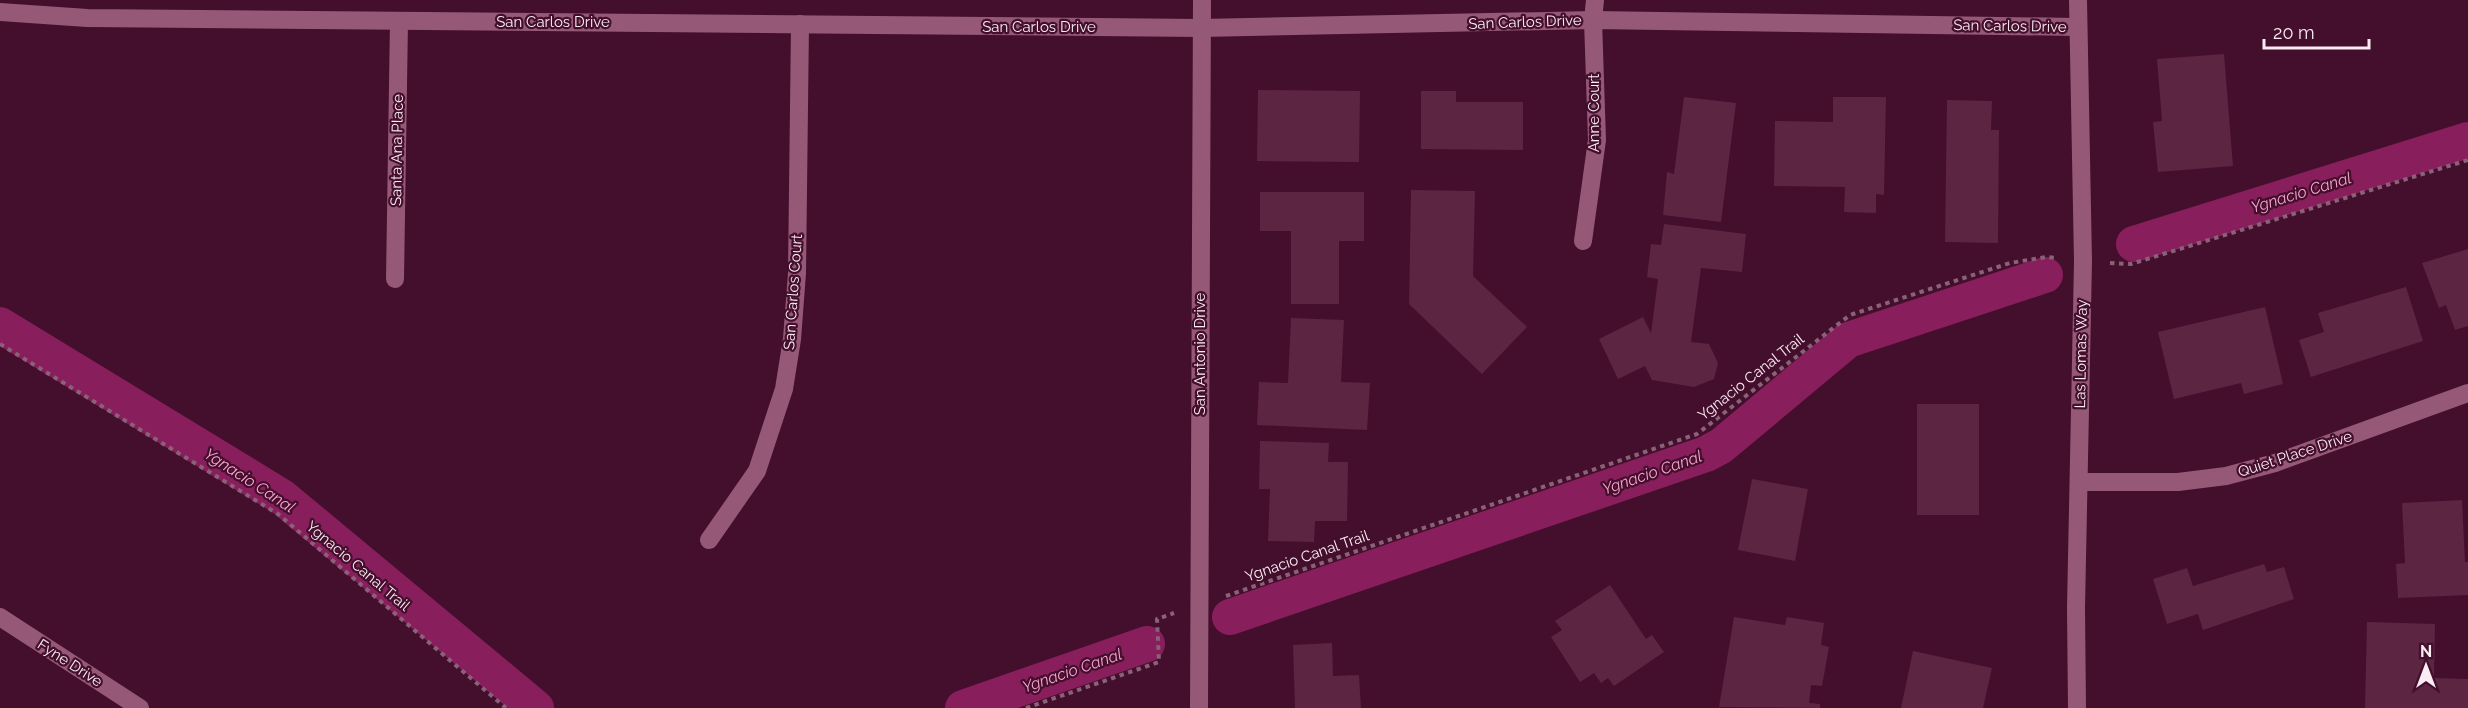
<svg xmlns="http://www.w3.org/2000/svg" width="2468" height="708" font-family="Raleway,sans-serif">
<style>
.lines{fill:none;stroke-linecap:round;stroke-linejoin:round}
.canal{stroke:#881e5c;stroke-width:36}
.building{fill:#5c2542}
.path{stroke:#896278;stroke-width:4;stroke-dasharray:4.5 4.5;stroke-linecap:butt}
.street{stroke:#955977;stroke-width:18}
.labels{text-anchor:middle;stroke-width:4.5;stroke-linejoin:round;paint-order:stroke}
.street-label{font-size:15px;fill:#faecf2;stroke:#440e2d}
.water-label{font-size:16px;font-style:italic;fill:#f8a5cd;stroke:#440e2d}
</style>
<rect width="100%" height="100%" fill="#440e2d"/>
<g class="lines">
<g class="canal">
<polyline points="2134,244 2468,140"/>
<polyline points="0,325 282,497 536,708"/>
<polyline points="1230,617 1706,454 1721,446 1848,340 2045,275"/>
<polyline points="963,708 1147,644"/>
</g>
</g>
<g class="building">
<polygon points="2224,54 2233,166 2158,172 2153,122 2162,121 2157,59"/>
<polygon points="1258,90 1360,91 1359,162 1257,161"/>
<polygon points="1421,91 1456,91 1456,102 1523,102 1523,150 1421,149"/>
<polygon points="1684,97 1736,103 1721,222 1663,215 1667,172 1674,174"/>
<polygon points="1833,97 1886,97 1884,195 1876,194 1876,213 1844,212 1845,187 1774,186 1775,121 1833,122"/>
<polygon points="1947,100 1992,101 1991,130 1999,130 1998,243 1945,242"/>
<polygon points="1411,190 1475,191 1473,276 1527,327 1482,374 1409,304"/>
<polygon points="1260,192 1364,192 1364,241 1339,241 1339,304 1291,304 1291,231 1260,231"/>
<polygon points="1664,224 1746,234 1742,272 1701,268 1691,342 1709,344 1718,363 1714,379 1694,387 1652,380 1645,366 1618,379 1599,339 1643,317 1651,333 1658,279 1647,277 1651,244 1661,245"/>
<polygon points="2468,249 2468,326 2455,330 2446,305 2439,308 2422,263"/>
<polygon points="2406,287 2423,341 2311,377 2299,340 2324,332 2318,313"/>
<polygon points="2265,307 2283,384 2244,394 2241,383 2174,399 2158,332"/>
<polygon points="1291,318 1344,320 1341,382 1370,383 1367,430 1257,425 1259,382 1288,383"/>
<rect x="1917" y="404" width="62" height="111"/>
<polygon points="1260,441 1329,443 1328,462 1348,462 1347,521 1315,521 1314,542 1268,541 1270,489 1259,489"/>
<polygon points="1752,479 1808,489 1795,561 1738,550"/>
<polygon points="2462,500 2465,562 2468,562 2468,595 2398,598 2396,564 2405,563 2402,503"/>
<polygon points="2264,564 2267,572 2284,567 2294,599 2203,630 2198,614 2167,624 2153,579 2187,568 2193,586"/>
<polygon points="1610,585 1646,639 1652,635 1664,652 1614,686 1608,678 1601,683 1594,673 1580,682 1551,637 1562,630 1555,621"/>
<polygon points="1734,617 1785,625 1787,617 1824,623 1821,645 1829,647 1822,686 1811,685 1809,703 1820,704 1820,708 1719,707"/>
<polygon points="2367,622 2435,624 2434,678 2468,679 2468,708 2365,708"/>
<polygon points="1332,643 1333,676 1359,675 1361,708 1295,708 1293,645"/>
<polygon points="1913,651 1992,668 1983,708 1901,708"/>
</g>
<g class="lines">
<g class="path">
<polyline points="2110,263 2131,264 2468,160"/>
<polyline points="0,344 278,514 506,708"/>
<polyline points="1226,596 1697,434 1850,315 2010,263 2046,257 2057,258"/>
<polyline points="1026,708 1159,662 1157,619 1174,613"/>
</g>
<g class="street">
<polyline points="0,12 87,18 1201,28 1593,20 2077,27"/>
<polyline points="1583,241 1597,140 1593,20 1595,0"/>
<polyline points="395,279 399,21"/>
<polyline points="2079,482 2178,482 2226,476 2275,463 2468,393"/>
<polyline points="709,540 757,471 784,389 792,339 797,273 800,24"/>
<polyline points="0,617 140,708"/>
<polyline points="1199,708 1202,0"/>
<polyline points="2077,708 2076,608 2083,261 2078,0"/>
</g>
</g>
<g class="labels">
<g class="street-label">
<text x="553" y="27">San Carlos Drive</text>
<text transform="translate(1525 22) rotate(-2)" y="5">San Carlos Drive</text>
<text transform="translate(2010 26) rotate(1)" y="5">San Carlos Drive</text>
<text x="1039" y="32">San Carlos Drive</text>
<text transform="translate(1594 113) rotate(-90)" y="5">Anne Court</text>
<text transform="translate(397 150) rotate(-89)" y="5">Santa Ana Place</text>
<text transform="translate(793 292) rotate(-86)" y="5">San Carlos Court</text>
<text transform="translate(1200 354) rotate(-90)" y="5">San Antonio Drive</text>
<text transform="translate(2081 354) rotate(-89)" y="5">Las Lomas Way</text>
<text transform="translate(1751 377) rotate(-38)" y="5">Ygnacio Canal Trail</text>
<text transform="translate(2295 454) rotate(-18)" y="5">Quiet Place Drive</text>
<text transform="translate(1307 556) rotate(-19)" y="5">Ygnacio Canal Trail</text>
<text transform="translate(358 566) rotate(40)" y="5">Ygnacio Canal Trail</text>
<text transform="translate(70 663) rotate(33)" y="5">Fyne Drive</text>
</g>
<g class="water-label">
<text transform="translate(2301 192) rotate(-17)" y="6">Ygnacio Canal</text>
<text transform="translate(1652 472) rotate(-19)" y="6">Ygnacio Canal</text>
<text transform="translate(250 480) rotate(33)" y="6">Ygnacio Canal</text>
<text transform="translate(1072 670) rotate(-19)" y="6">Ygnacio Canal</text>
</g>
</g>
<g transform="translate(2426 666)" stroke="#440e2d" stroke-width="4.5" paint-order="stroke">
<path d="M0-4.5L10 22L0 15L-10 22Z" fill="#faecf2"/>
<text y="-9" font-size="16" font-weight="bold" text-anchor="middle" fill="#faecf2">N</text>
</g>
<path d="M2264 39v9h105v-9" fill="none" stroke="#faecf2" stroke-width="3"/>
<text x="2273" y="39" font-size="18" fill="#faecf2" stroke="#440e2d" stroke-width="4.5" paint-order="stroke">20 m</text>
</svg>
